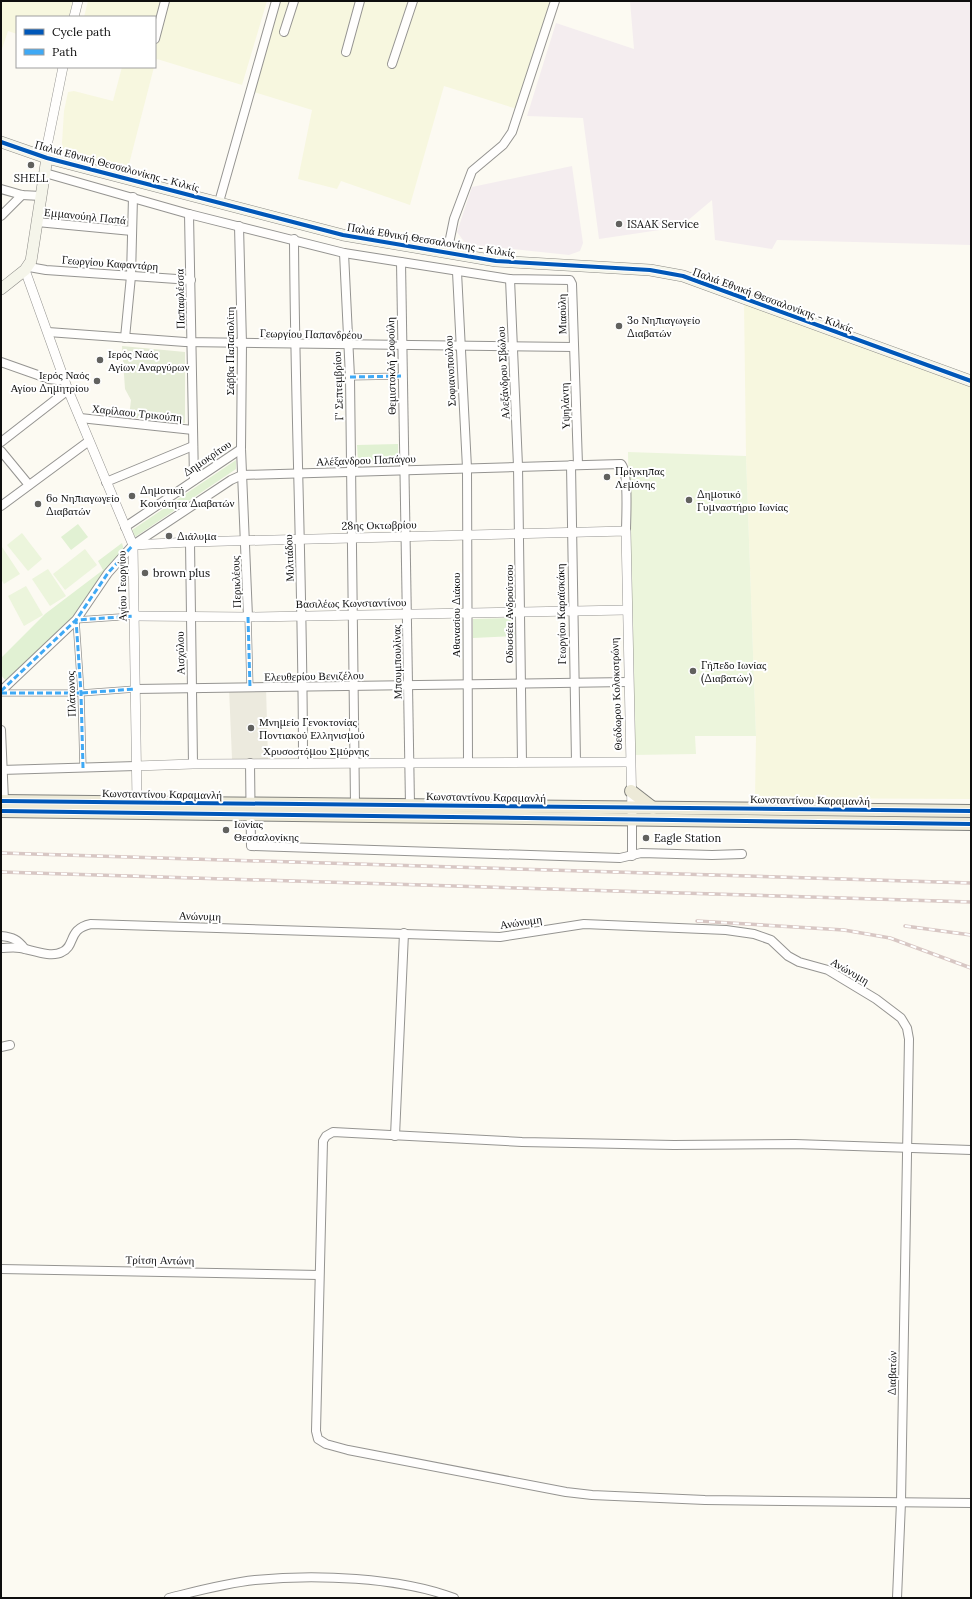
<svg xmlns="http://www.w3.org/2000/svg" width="972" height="1599" font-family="Lora,serif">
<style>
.industrial{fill:#f4edef}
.farmland{fill:#f7f7df}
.green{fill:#e1f1d3}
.cemetery{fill:#e5ecd6}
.pitch{fill:#ecf5dc}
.plaza{fill:#eceade}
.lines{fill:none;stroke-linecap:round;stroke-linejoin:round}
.pedestrian-casing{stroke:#959491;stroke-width:7}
.minor-casing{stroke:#959491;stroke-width:10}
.tertiary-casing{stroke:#959491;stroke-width:10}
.secondary-casing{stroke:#8c8b87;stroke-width:12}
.primary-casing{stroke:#82827e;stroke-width:14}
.pedestrian{stroke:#fffefd;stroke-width:5.5}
.minor{stroke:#fffefd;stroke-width:8}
.tertiary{stroke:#fffefd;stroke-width:9}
.secondary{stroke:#f5f5ea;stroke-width:11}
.primary{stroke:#edead8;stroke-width:12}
.rail-casing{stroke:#d8c7c4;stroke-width:3.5}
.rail{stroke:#fff;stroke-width:2;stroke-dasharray:6;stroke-linecap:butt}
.quiet{stroke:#3fa9f5;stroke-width:3;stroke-dasharray:6 3;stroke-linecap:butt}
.cycleway-casing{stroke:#fff;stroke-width:6}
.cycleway{stroke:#0057b8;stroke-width:4}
.poi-dot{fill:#61615e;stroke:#fff;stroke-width:1.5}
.labels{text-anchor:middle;stroke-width:4;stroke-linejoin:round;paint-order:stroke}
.street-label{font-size:11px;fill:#0e0e0e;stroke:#fff}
.poi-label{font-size:11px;fill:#0e0e0e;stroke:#fff;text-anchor:start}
</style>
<rect width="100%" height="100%" fill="#fcfaf2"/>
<g class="industrial">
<polygon points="630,1 971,1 971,245 777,240 772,249 715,240 712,200 680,227 599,239 583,118 527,116 556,23 634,49"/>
<polygon points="572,166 583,243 580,251 569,255 466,244 457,232 472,187"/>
</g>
<g class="farmland">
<polygon points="1,1 73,1 69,17 17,17 17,34 8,31 1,52"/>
<polygon points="88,1 267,1 242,85 157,59 155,64 155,17 84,17"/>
<polygon points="280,1 552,1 517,109 444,86 410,205 341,181 337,189 298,179 312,110 254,92"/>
<polygon points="122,67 154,67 127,172 63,154 62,143 64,111 68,92 74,91 113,101"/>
<polygon points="744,302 971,386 971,799 755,798 756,736 746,456"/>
</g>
<g class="green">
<polygon points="398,444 398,460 358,461 357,445"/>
<polygon points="236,460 236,469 135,537 132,530"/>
<polygon points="78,524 88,537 71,550 61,537"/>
<polygon points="122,543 124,550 74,618 7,682 1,675 1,658 45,614 103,570 98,561"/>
<polygon points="515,618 515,636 473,638 473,619"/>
</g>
<polygon class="cemetery" points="122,346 185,352 185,423 129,417 131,400 125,389"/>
<g class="pitch">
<polygon points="628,452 746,456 756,736 695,736 696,754 633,755"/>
<polygon points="22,533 42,559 28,571 7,545"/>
<polygon points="1,547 2,547 20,574 4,584 1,579"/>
<polygon points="85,549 97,565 65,590 53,574"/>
<polygon points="48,569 66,596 50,606 32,579"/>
<polygon points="26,586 43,615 24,626 8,596"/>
</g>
<polygon class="plaza" points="266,687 268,759 232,759 229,688"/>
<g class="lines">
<g class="pedestrian-casing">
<g id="pedestrian">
<polyline points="350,377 403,376"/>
<polyline points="248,617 250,688"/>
<polyline points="1,693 81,693 135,689"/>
<polyline points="83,768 81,693 76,620 134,616"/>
</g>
</g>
<g class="minor-casing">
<g id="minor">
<polyline points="284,32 294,1"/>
<polyline points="155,39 165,1"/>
<polyline points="346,52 360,1"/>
<polyline points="392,64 413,1"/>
<polyline points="45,173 189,214 344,253 510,279 570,280 572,284 578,465"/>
<polyline points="1,189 22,195 41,196"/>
<polyline points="219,202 276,1"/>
<polyline points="189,214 194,480"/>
<polyline points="1,216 22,195"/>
<polyline points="37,222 132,231"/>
<polyline points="239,226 242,344 241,449 248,617"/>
<path d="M294,239C295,414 303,589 303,763"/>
<polyline points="344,253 350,377 355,805"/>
<polyline points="447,253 454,219 472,171 503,145 512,132 555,1"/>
<polyline points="401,262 410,805"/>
<polyline points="29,267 46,270 191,280"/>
<polyline points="457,272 467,468 468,762"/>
<polyline points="510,279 518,466 522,762"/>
<polyline points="48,332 185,342 574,347"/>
<polyline points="125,338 131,276 133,197"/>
<polyline points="1,362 49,379 65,381"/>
<polyline points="80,418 193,430"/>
<polyline points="1,442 68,390"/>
<polyline points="1,451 29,485"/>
<polyline points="571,465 576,762"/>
<polyline points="106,482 193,446"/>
<polyline points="1,506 89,441"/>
<polyline points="125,527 241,449"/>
<polyline points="190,542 193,764"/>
<polyline points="135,689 628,682"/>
<path d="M1,691L76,620L108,573L133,545L231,480L242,475L621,464C629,471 626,519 626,531"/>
<polyline points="1,730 4,801"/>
<polyline points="250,763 251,846 620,858 641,853 712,855 742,854"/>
<polyline points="1,770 136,766"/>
<polyline points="632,819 632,856"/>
<path d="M1,936C13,937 18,940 25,949"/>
<path d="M1,948C7,948 13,947 20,948C32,950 51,958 62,952C76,946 67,929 91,924L500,937L584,924L726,930L754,934L771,940L788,956L799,962L828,970L876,999L901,1018L907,1028L909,1039L901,1502L897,1598"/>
<polyline points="1,1047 10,1045"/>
<polyline points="395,1136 404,933"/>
<polyline points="971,1150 795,1144 674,1145 522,1142 333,1132 326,1136 323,1141 316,1431 318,1439 326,1444 348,1450 566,1492 592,1495 705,1500 971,1503"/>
<polyline points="1,1269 319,1275"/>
<path d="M169,1598C197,1591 226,1583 255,1580C314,1574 399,1577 454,1598"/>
</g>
</g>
<g class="tertiary-casing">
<g id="tertiary">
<polyline points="74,17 78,1"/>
<polyline points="47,158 48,141 63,67"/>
<polyline points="25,270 68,390 133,545 137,802"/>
<polyline points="133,545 190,542 626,531 632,813"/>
<polyline points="134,616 248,617 626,610"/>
<polyline points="136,766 193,764 630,762"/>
</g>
</g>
<g class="secondary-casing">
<g id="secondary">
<polyline points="1,142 47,158 343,235 496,261 650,270 683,276 971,381"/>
<polyline points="1,289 25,270 31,261 47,158"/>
</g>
</g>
<g class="primary-casing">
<g id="primary">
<polyline points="631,791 653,808"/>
<polyline points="1,801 971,811"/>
<polyline points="1,811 971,824"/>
</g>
</g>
<use href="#pedestrian" class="pedestrian"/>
<use href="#minor" class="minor"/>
<use href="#tertiary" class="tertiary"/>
<use href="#secondary" class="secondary"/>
<use href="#primary" class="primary"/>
<g class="rail-casing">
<g id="rail">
<polyline points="1,853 971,883"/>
<polyline points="1,872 971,902"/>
<polyline points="697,921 844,930 890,938 971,968"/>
<polyline points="905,926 971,935"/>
</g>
</g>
<use href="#rail" class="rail"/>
<g class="quiet">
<polyline points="350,377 403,376"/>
<polyline points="248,617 250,688"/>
<polyline points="1,691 76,620 108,573 133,545"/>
<polyline points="1,693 81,693 135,689"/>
<polyline points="83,768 81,693 76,620 134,616"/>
</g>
<g class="cycleway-casing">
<g id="cycleway">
<polyline points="1,142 47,158 343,235 496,261 650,270 683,276 971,381"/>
<polyline points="1,801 971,811"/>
<polyline points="1,811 971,824"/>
</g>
</g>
<use href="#cycleway" class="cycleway"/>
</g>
<g class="poi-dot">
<circle cx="31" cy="165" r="4"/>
<circle cx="619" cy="224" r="4"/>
<circle cx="619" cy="326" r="4"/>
<circle cx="100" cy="360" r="4"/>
<circle cx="97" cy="381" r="4"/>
<circle cx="607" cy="477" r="4"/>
<circle cx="132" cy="496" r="4"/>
<circle cx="689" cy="500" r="4"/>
<circle cx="38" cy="504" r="4"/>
<circle cx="169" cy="536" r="4"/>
<circle cx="145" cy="573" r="4"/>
<circle cx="693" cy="671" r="4"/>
<circle cx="251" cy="728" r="4"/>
<circle cx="226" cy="830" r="4"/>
<circle cx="646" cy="838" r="4"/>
</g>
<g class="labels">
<g class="street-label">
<text transform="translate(117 166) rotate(15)" y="4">Παλιά Εθνική Θεσσαλονίκης - Κιλκίς</text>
<text transform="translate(85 216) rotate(6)" y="4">Εμμανούηλ Παπά</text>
<text transform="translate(431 240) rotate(9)" y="4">Παλιά Εθνική Θεσσαλονίκης - Κιλκίς</text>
<text transform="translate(110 263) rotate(4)" y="4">Γεωργίου Καφαντάρη</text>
<text transform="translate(180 299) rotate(-91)" y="4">Παπαφλέσσα</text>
<text transform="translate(773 300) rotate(20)" y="4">Παλιά Εθνική Θεσσαλονίκης - Κιλκίς</text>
<text transform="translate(562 314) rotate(-91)" y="4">Μιαούλη</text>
<text transform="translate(311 334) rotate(1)" y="4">Γεωργίου Παπανδρέου</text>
<text transform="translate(230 351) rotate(-90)" y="4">Σάββα Παπαπολίτη</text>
<text transform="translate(391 366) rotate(-91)" y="4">Θεμιστοκλή Σοφούλη</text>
<text transform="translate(450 371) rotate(-93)" y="4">Σοφιανοπούλου</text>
<text transform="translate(503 373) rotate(-93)" y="4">Αλεξάνδρου Σβώλου</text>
<text transform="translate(338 386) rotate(-92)" y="4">Γ' Σεπτεμβρίου</text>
<text transform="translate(565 406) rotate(-92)" y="4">Υψηλάντη</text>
<text transform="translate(137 413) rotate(6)" y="4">Χαρίλαου Τρικούπη</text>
<text transform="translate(207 458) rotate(-34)" y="4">Δημοκρίτου</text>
<text transform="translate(366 460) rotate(-2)" y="4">Αλέξανδρου Παπάγου</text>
<text transform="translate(379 525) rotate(-1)" y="4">28ης Οκτωβρίου</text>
<text transform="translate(289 558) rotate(-92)" y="4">Μιλτιάδου</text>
<text transform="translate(236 582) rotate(-92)" y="4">Περικλέους</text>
<text transform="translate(122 586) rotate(-91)" y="4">Αγίου Γεωργίου</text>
<text transform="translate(351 603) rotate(-1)" y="4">Βασιλέως Κωνσταντίνου</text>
<text transform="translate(509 614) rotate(-90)" y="4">Οδυσσέα Ανδρούτσου</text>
<text transform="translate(561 614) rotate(-91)" y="4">Γεωργίου Καραϊσκάκη</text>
<text transform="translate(456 615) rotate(-90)" y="4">Αθανασίου Διάκου</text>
<text transform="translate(180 653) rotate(-91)" y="4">Αισχύλου</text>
<text transform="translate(397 662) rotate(-91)" y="4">Μπουμπουλίνας</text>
<text transform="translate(314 676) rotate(-1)" y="4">Ελευθερίου Βενιζέλου</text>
<text transform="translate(71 694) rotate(-92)" y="4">Πλάτωνος</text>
<text transform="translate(616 694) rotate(-92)" y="4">Θεόδωρου Κολοκοτρώνη</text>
<text x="316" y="755">Χρυσοστόμου Σμύρνης</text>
<text transform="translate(162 794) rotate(1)" y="4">Κωνσταντίνου Καραμανλή</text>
<text transform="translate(486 797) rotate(1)" y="4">Κωνσταντίνου Καραμανλή</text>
<text transform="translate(810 800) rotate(1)" y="4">Κωνσταντίνου Καραμανλή</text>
<text transform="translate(200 916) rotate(2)" y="4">Ανώνυμη</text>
<text transform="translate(521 922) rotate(-8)" y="4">Ανώνυμη</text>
<text transform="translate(850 971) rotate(30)" y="4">Ανώνυμη</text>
<text transform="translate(160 1260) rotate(1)" y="4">Τρίτση Αντώνη</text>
<text transform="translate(892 1373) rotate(-89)" y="4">Διαβατών</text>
</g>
<g class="poi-label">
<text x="31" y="182" text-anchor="middle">SHELL</text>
<text x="627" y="228">ISAAK Service</text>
<text x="627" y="324">3ο Νηπιαγωγείο<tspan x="627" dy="13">Διαβατών</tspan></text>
<text x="108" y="358">Ιερός Ναός<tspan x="108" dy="13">Αγίων Αναργύρων</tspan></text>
<text x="89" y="379" text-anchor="end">Ιερός Ναός<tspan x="89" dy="13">Αγίου Δημητρίου</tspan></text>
<text x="615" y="475">Πρίγκηπας<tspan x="615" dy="13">Λεμόνης</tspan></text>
<text x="140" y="494">Δημοτική<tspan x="140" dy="13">Κοινότητα Διαβατών</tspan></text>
<text x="697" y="498">Δημοτικό<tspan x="697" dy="13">Γυμναστήριο Ιωνίας</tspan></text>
<text x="46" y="502">6ο Νηπιαγωγείο<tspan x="46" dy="13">Διαβατών</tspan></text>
<text x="177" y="540">Διάλυμα</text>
<text x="153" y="577">brown plus</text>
<text x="701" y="669">Γήπεδο Ιωνίας<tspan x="701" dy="13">(Διαβατών)</tspan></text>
<text x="259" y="726">Μνημείο Γενοκτονίας<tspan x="259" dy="13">Ποντιακού Ελληνισμού</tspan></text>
<text x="234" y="828">Ιωνίας<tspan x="234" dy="13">Θεσσαλονίκης</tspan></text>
<text x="654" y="842">Eagle Station</text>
</g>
</g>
<rect width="972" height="1599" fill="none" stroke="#0e0e0e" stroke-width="4"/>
<rect x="16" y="16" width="140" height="52" fill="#ffffff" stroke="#9f9f9f"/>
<rect x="24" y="29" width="20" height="6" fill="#0057b8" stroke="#9f9f9f"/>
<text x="52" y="36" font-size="12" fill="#0e0e0e">Cycle path</text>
<rect x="24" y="49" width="20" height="6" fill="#3fa9f5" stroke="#9f9f9f"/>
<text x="52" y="56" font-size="12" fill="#0e0e0e">Path</text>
</svg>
